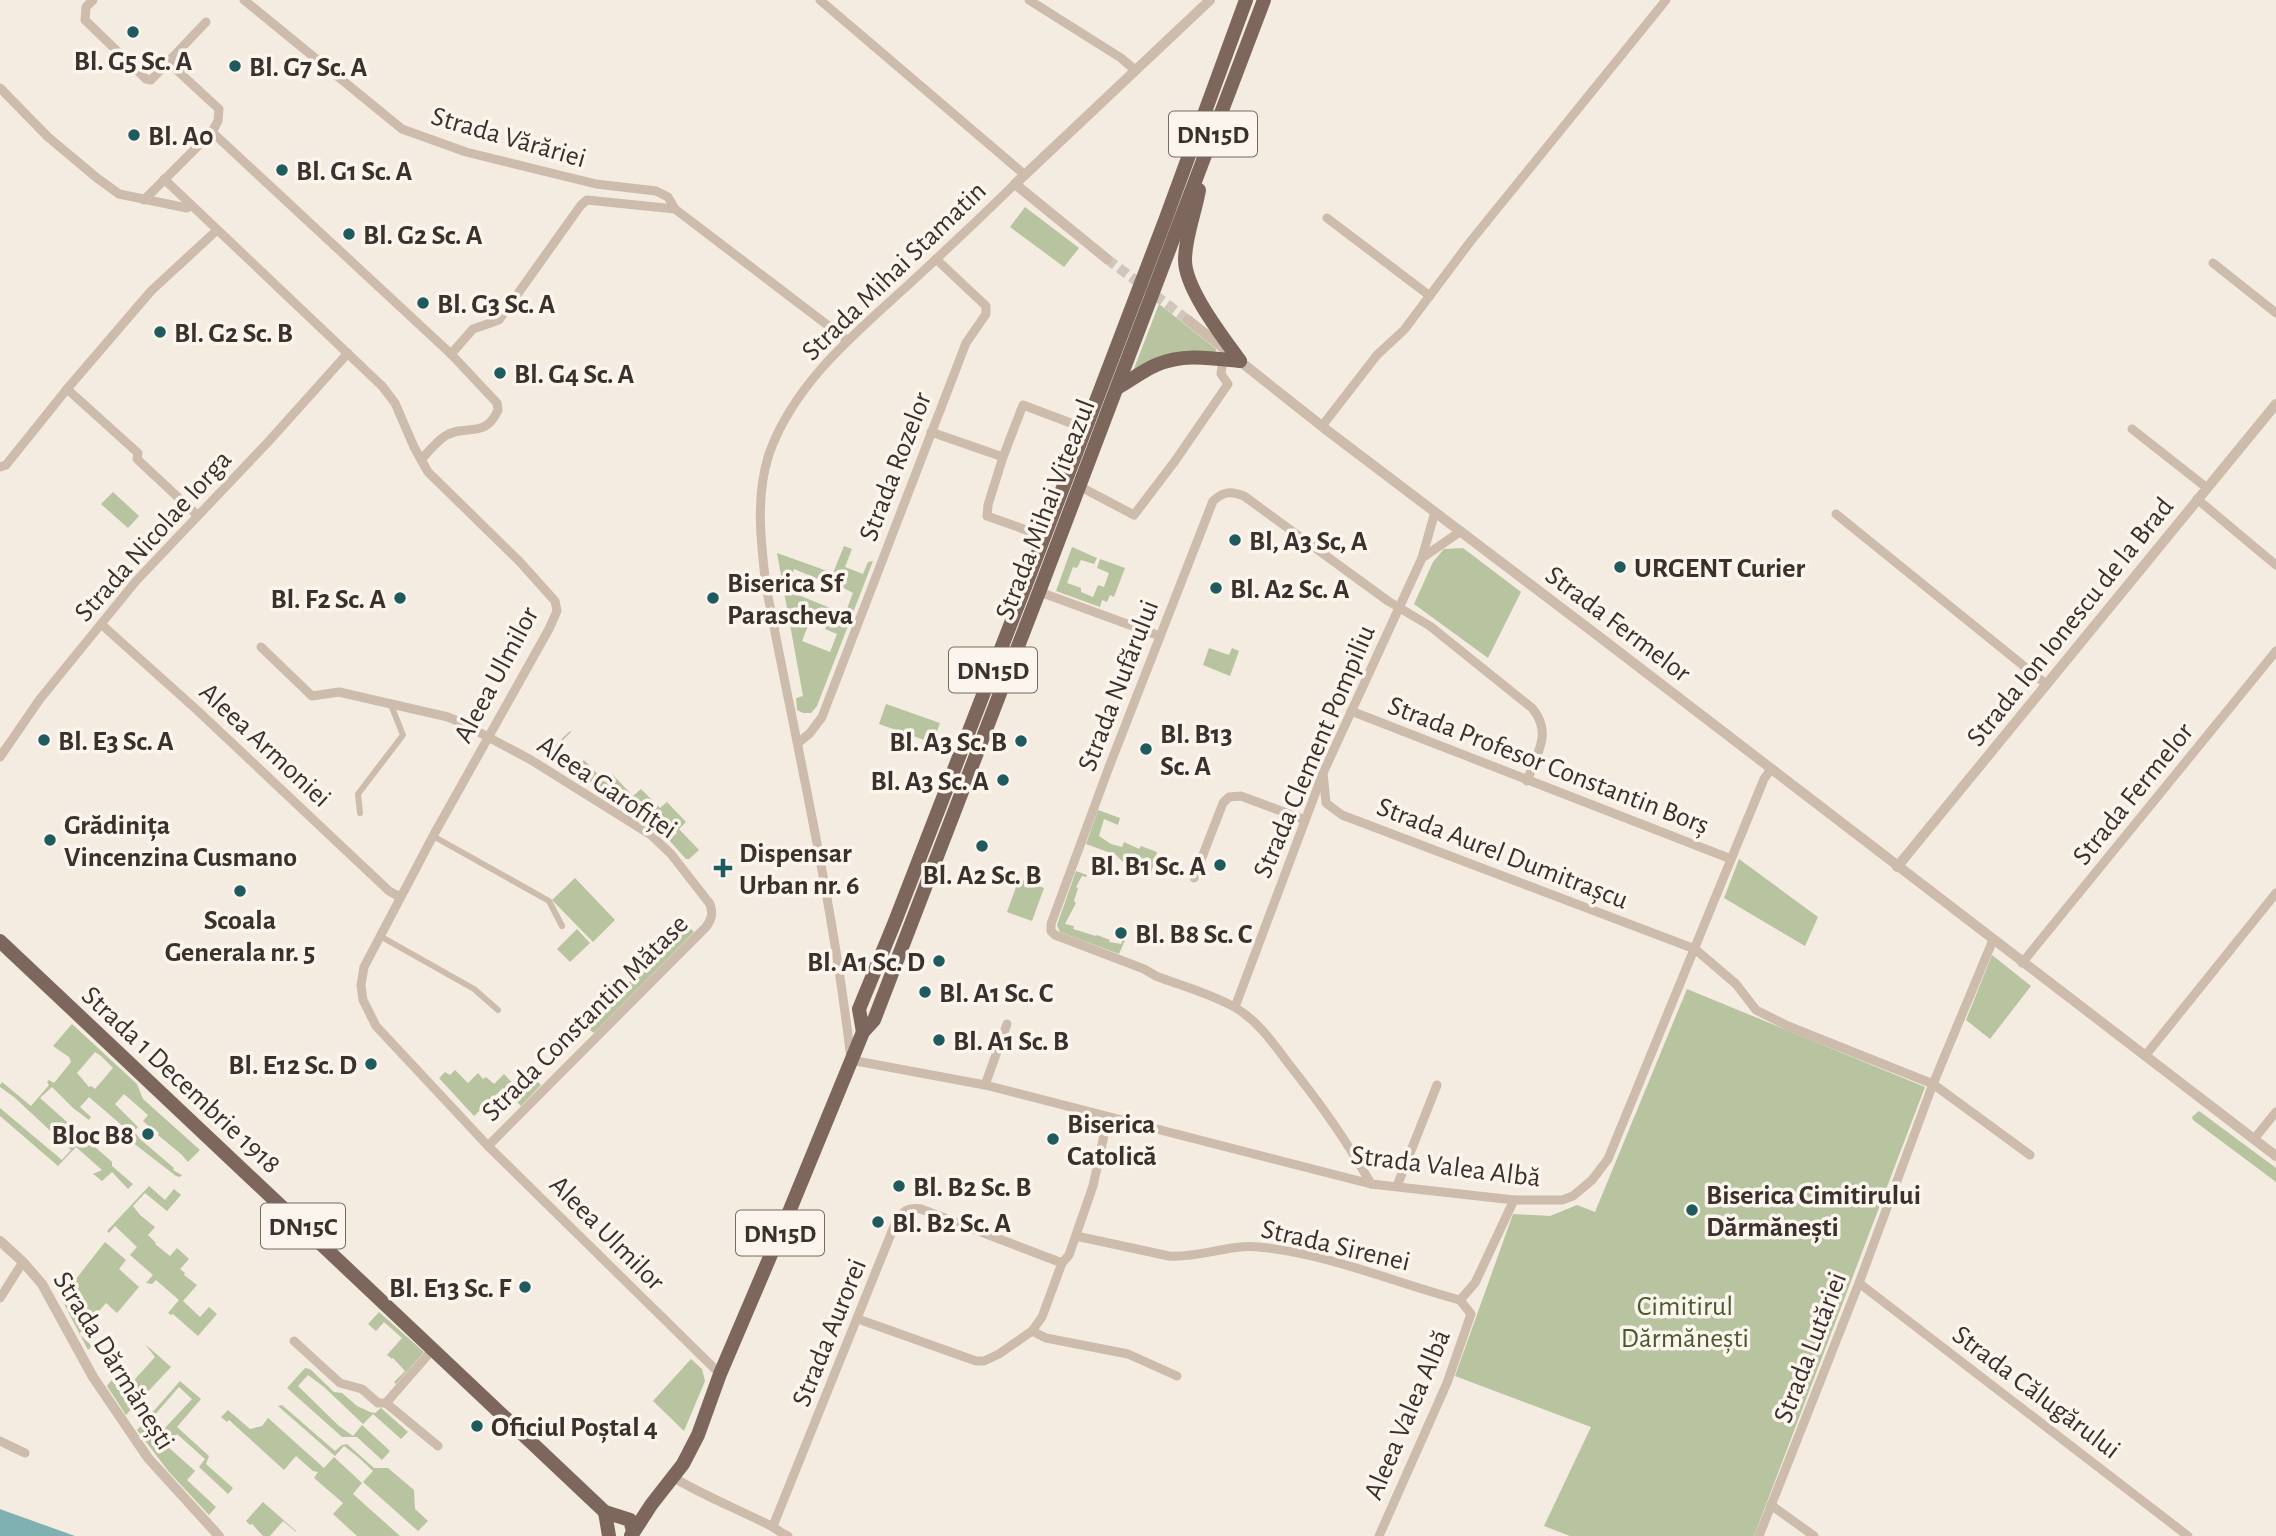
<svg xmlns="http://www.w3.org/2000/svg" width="2276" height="1536" font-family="'Alegreya Sans',sans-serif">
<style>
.green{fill:#b8c4a0;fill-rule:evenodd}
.water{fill:#7fb0b2}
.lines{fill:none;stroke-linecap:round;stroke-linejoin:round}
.tertiary-tunnel{stroke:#cfc6bd;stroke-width:10;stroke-dasharray:10 5;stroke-linecap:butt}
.pedestrian{stroke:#cdbbac;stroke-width:6}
.minor{stroke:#cdbbac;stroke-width:9}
.tertiary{stroke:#cdbbac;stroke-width:10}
.primary{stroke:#7d675c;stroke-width:14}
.poi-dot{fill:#1f5a5e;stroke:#fbf5ee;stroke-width:2.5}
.labels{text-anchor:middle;stroke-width:7;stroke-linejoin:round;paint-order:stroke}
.shield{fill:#fbf5ee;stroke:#756b66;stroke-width:2}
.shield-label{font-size:26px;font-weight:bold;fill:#3b302b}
.poi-label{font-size:28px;font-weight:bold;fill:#3b302b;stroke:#fbf5ee;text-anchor:start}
.street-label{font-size:28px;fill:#3b302b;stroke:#fbf5ee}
.park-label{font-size:28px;fill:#4a5a2e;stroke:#fbf5ee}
</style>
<rect width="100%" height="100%" fill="#f4ebe1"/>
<g class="green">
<polygon points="1025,207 1079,248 1064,267 1010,227"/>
<polygon points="1159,304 1216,349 1216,351 1214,353 1133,371"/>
<polygon points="113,492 139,516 128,528 101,504"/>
<path d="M844,546L852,549L845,567L863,574L868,562L873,561L817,706L811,713H803L797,710L796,698L803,696L777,553L833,573ZM794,569L835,586L836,584L853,593L845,614L786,590ZM809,623L819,627L823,626L826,627L825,629L837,634L830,652L802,641Z"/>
<polygon points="1072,547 1097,558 1094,564 1081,560 1077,568 1073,567 1067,583 1081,588 1081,592 1093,597 1098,585 1104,587 1109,573 1097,568 1100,559 1125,568 1114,597 1110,595 1107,602 1102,600 1100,607 1056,591"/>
<polygon points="1463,548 1521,592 1488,658 1414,604 1433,562 1444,549"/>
<polygon points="1209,648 1229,655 1232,648 1239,651 1230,676 1203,665"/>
<polygon points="886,704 940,723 933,743 879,724"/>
<polygon points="570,731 571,732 557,746 577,767 584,760 605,782 613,775 633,796 641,789 660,808 667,802 686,822 679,829 699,850 689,859 686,859 669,840 677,833 666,821 662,825 643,807 640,809 631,800 626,806 587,780 582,784 580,783 583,778 552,758 557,754 552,748"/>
<polygon points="1098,810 1120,818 1118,825 1104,819 1099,836 1111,844 1122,847 1124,842 1139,849 1141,846 1157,852 1150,876 1130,869 1116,855 1086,844"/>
<polygon points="1739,859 1818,917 1805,946 1724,898"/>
<polygon points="1076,871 1087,875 1086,877 1082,876 1076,887 1078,888 1074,901 1076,903 1065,924 1074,926 1073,929 1096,936 1097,935 1110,940 1109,942 1121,944 1123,939 1125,940 1119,954 1060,932 1057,925"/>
<polygon points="575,878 615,920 593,942 552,900"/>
<polygon points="1019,879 1044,888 1032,921 1007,912"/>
<polygon points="680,919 694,932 594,1033 587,1028 590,1025 588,1023 612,998 615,1000 619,995 618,993 643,968 645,969 650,964 649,963 662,949 656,943 673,928 672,926"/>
<polygon points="577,929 590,943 570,962 557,949"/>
<polygon points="1992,955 2031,986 1990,1039 1966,1020"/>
<polygon points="1687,989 1925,1087 1754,1536 1570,1536 1544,1526 1591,1427 1455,1376 1513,1214 1550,1216 1577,1205 1595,1212"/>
<path d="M72,1024L137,1084L143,1099L200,1150L188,1162L182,1155L158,1135L159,1133L154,1128L152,1129L143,1121L148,1115L124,1094L115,1104L138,1127L134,1131L140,1139L174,1168L173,1170L182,1175L180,1177L176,1176L128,1139L132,1134L89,1097L80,1107L91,1117L89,1120L73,1108L52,1087L40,1098L112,1162V1166L133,1184L128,1189L112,1172L102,1181L93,1174L102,1170L76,1147L58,1166L0,1116V1108L62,1160L71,1150L14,1097L0,1087V1085L2,1082L31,1106L49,1085L47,1082L49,1080L54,1083L71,1062L69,1057L53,1046ZM95,1052L101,1056L113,1068L95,1089L91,1086L89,1087L77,1073Z"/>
<polygon points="455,1070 468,1083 478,1073 483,1079 486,1077 494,1084 504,1074 517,1088 531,1075 541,1085 521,1106 503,1088 474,1116 439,1078 445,1072 450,1075"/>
<polygon points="2199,1111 2276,1168 2276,1182 2193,1120 2192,1117"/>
<polygon points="149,1186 165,1200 174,1189 181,1195 167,1211 145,1193 133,1206 140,1215 155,1227 148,1235 156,1243 155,1244 170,1256 177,1248 189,1259 180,1269 185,1273 184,1275 197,1285 183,1301 200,1317 209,1307 217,1314 198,1336 173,1314 171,1315 168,1313 179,1300 156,1280 152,1284 146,1283 153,1275 130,1255 137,1247 115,1226 109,1233 107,1231"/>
<polygon points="105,1242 126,1260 119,1269 139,1287 117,1313 106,1303 79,1334 92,1346 88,1350 61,1298"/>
<polygon points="379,1312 424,1352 396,1384 394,1382 405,1371 393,1358 392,1359 387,1355 402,1338 384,1322 376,1331 368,1324"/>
<polygon points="145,1344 171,1367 126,1415 107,1386 115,1376 128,1387 155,1357"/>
<polygon points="691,1359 702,1369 705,1381 684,1431 653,1401"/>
<polygon points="305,1368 310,1369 334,1392 342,1393 357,1406 370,1412 375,1413 381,1408 408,1432 401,1439 373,1414 363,1424 324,1387 308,1375 298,1386 339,1426 353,1436 362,1425 390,1451 382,1460 357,1437 342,1437 287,1388"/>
<path d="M180,1381L201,1399L177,1427L209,1456L206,1464L233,1488L228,1494L199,1467L205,1459L177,1434L167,1446L195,1471L187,1480L216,1507L209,1515L169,1472L137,1430ZM179,1387L192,1399L164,1429L152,1418Z"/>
<polygon points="282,1405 335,1451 342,1445 347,1444 374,1468 388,1468 414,1490 415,1509 428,1521 418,1531 363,1482 373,1471 357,1456 344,1446 335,1456 278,1406"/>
<polygon points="228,1410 250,1429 262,1426 268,1418 324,1468 334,1457 362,1483 353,1494 400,1536 357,1536 333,1514 343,1503 314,1478 318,1472 313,1471 296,1456 284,1470 229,1420 227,1422 221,1417"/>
<polygon points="263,1502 296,1531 296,1532 283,1521 270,1536 263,1536 252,1524 250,1525 246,1521"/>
</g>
<polygon class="water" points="0,1509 8,1512 75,1536 0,1536"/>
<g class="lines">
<polyline class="tertiary-tunnel" points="1107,259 1188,320"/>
<g class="pedestrian">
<polyline points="360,813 358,794 403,735 391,705"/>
<polyline points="433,836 549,901 562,926"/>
<polyline points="380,936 474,989 498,1010"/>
</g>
<g class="minor">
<polyline points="93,0 86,7 85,20 146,79 151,80 206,22"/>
<polyline points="244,0 402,129 466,152 596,184 656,191 668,197 675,209"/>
<polyline points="820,0 1025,175"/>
<polyline points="1029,0 1121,58 1135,70"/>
<polyline points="0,88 48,137 97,178 119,194 187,208 191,205"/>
<path d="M212,132L451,354L497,403L498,410C485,440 466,423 445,436C436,442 428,452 421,460"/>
<polyline points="164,179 382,386 395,403 414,447 428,472 519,561 555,601 557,611 549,629 433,836 364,967 361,985 363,1000 376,1026 488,1146 720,1374"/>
<path d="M1015,184C979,219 943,253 906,287C853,335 794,384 769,454C755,497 761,543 766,586C796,743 833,901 851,1060L985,1085L1371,1184L1514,1200H1562L1573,1196L1592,1180L1608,1159L1764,779L1771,769"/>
<polyline points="144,200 212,132 218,121 219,109 168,62"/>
<polyline points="1327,218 1430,296"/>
<polyline points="2213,263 2276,313"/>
<polyline points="451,354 473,329 499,320 581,205 587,200 675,209 847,340"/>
<polyline points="67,389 138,453 137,459 197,515"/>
<polyline points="1322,426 1377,355 1404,330 1470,242 1666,0"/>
<polyline points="2132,429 2207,488"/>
<polyline points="931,432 1003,457 988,505 987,516 1043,536"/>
<polyline points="1003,457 1023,405 1084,428"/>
<polyline points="0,467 6,465 67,389 151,291 216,231"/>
<polyline points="1079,486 1134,515 1175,461 1228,384 1221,374 1223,359"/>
<polyline points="2197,499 2276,565"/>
<polyline points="1836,514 2046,684"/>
<polyline points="1422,558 1435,512"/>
<polyline points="1037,591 1160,636"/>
<polyline points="101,624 198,711 389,891 400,897"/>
<path d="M261,647L312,696L339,692L448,717L460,722L531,760L651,835L671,854L710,904C713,913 712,919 706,927L488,1146"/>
<polyline points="1351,711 1731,859"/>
<polyline points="798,743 810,733 822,717 966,343 986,314 986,306 936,259"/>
<polyline points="0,757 40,699 136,581 269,441 348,353"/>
<polyline points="1323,773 1326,803 1342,815 1695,949 1736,984 1756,1010 1788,1026 1933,1084 2030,1155"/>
<polyline points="1194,878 1223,803 1229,797 1241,796 1305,820"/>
<polyline points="2022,963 2276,651"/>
<polyline points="1235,1007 1323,773 1404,597 1422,558 1461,531"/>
<polyline points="2145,1056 2276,893"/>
<polyline points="985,1085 1007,1024"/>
<polyline points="2254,1139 2276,1112"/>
<path d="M1371,1184C1346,1139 1320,1103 1288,1063C1273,1043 1259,1022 1236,1008C1212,994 1182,986 1156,976L1144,969L1055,935L1051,931V924L1109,767L1213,501C1224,491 1231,491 1244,496L1388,601L1430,626L1532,708C1553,733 1537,753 1527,781"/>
<polyline points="1397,1186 1437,1085"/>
<path d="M1076,1236L1169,1256C1200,1258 1229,1244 1259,1247C1329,1254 1393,1282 1460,1300"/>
<polyline points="1859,1283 2188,1536"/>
<polyline points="0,1298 23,1262"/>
<polyline points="1460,1300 1475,1283 1514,1200"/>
<polyline points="858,1319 976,1361 984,1361 999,1354 1032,1331 1042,1317 1062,1263 1069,1255 1093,1186 1108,1117"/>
<polyline points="1032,1331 1046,1338 1128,1354 1177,1376"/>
<polyline points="294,1341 340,1383 362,1389 378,1403 386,1403"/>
<polyline points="433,1349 386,1403 438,1446"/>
<polyline points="0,1441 25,1453"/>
<path d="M674,1478C705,1496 737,1509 769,1525C776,1528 780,1533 788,1536"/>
<polyline points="1771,1505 1814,1536"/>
<path d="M773,1526L897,1219C905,1210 909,1207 921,1209L1062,1263"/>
<polyline points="1379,1536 1447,1383 1471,1314 1460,1300"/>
<polyline points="1759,1536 1859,1283 1933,1084 1993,940"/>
</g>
<g class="tertiary">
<polyline points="1107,259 1015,184 1210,0"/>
<polyline points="1188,320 1328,431 1601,638 2276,1156"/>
<polyline points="1897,867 2276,404"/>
<polyline points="0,1241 23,1262 42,1284 93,1377 148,1458 219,1536"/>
</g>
<g class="primary">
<path d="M1199,190C1195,213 1185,237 1185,260C1185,289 1223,337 1240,361"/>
<path d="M1117,388C1130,381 1142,371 1156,365C1183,353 1211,358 1240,361"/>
<polyline points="0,941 605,1512 630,1520 633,1531 631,1536"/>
<polyline points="863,1032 859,1009 894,924 1025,587 1166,218 1246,0"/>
<polyline points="605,1512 609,1536"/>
<polyline points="631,1536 651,1505 683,1464 698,1435 720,1374 787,1217 863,1032 874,1020 1039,592 1264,0"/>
</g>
</g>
<g class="poi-dot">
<circle cx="133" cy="32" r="7"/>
<circle cx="235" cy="66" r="7"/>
<circle cx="134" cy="135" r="7"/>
<circle cx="282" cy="170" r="7"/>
<circle cx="349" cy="234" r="7"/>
<circle cx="423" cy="303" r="7"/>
<circle cx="160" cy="332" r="7"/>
<circle cx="500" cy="373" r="7"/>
<circle cx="1235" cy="540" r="7"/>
<circle cx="1620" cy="567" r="7"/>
<circle cx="1216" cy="588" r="7"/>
<circle cx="400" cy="598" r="7"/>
<circle cx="713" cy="598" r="7"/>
<circle cx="44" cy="740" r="7"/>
<circle cx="1021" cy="741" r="7"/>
<circle cx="1146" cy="749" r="7"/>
<circle cx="1003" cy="780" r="7"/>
<circle cx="50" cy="840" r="7"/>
<circle cx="982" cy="846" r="7"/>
<circle cx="1220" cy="865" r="7"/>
<path d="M719.5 857.5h7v7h7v7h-7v7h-7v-7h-7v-7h7z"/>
<circle cx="240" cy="891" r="7"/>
<circle cx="1121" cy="933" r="7"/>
<circle cx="939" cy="961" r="7"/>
<circle cx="925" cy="992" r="7"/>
<circle cx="939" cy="1040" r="7"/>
<circle cx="371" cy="1064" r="7"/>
<circle cx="148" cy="1134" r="7"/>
<circle cx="1053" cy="1139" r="7"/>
<circle cx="899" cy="1186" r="7"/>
<circle cx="1692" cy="1210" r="7"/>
<circle cx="878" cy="1222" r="7"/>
<circle cx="525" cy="1287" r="7"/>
<circle cx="477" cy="1426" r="7"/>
</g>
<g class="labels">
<g class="shield">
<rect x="1169" y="111.5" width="88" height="45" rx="5"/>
<rect x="949" y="647.5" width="88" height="45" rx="5"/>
<rect x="261" y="1203.5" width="84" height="45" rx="5"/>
<rect x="736" y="1210.5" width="88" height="45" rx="5"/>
</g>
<g class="shield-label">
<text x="1213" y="143">DN15D</text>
<text x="993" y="679">DN15D</text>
<text x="303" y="1235">DN15C</text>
<text x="780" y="1242">DN15D</text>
</g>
<g class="poi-label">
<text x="133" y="70" text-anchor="middle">Bl. G5 Sc. A</text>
<text x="249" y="76">Bl. G7 Sc. A</text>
<text x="148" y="145">Bl. A0</text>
<text x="296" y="180">Bl. G1 Sc. A</text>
<text x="363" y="244">Bl. G2 Sc. A</text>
<text x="437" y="313">Bl. G3 Sc. A</text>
<text x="174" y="342">Bl. G2 Sc. B</text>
<text x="514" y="383">Bl. G4 Sc. A</text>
<text x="1249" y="550">Bl, A3 Sc, A</text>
<text x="1634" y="577">URGENT Curier</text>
<text x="727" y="592">Biserica Sf<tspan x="727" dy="32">Parascheva</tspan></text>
<text x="1230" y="598">Bl. A2 Sc. A</text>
<text x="386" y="608" text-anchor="end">Bl. F2 Sc. A</text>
<text x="1160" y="743">Bl. B13<tspan x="1160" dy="32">Sc. A</tspan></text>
<text x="58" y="750">Bl. E3 Sc. A</text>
<text x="1007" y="751" text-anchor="end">Bl. A3 Sc. B</text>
<text x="989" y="790" text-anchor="end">Bl. A3 Sc. A</text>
<text x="64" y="834">Grădinița<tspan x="64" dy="32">Vincenzina Cusmano</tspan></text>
<text x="739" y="862">Dispensar<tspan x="739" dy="32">Urban nr. 6</tspan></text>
<text x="1206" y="875" text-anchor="end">Bl. B1 Sc. A</text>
<text x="982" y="884" text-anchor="middle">Bl. A2 Sc. B</text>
<text x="240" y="929" text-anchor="middle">Scoala<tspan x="240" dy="32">Generala nr. 5</tspan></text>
<text x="1135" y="943">Bl. B8 Sc. C</text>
<text x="925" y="971" text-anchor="end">Bl. A1 Sc. D</text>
<text x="939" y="1002">Bl. A1 Sc. C</text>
<text x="953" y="1050">Bl. A1 Sc. B</text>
<text x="357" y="1074" text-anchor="end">Bl. E12 Sc. D</text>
<text x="1067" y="1133">Biserica<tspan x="1067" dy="32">Catolică</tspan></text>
<text x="134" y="1144" text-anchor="end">Bloc B8</text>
<text x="913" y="1196">Bl. B2 Sc. B</text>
<text x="1706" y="1204">Biserica Cimitirului<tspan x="1706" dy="32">Dărmănești</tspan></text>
<text x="892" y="1232">Bl. B2 Sc. A</text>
<text x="511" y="1297" text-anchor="end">Bl. E13 Sc. F</text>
<text x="491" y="1436">Oficiul Poștal 4</text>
</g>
<g class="street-label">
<text transform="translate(509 136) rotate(16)" y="10">Strada Vărăriei</text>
<text transform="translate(893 270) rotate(-44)" y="10">Strada Mihai Stamatin</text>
<text transform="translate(894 466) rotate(-69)" y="10">Strada Rozelor</text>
<text transform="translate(1044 509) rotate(-69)" y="10">Strada Mihai Viteazul</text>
<text transform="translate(152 535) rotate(-48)" y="10">Strada Nicolae Iorga</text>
<text transform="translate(2069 621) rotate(-51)" y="10">Strada Ion Ionescu de la Brad</text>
<text transform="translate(1619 623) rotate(37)" y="10">Strada Fermelor</text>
<text transform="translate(495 674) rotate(-62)" y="10">Aleea Ulmilor</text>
<text transform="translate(1117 685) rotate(-69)" y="10">Strada Nufărului</text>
<text transform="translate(266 744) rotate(43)" y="10">Aleea Armoniei</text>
<text transform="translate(1313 751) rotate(-67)" y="10">Strada Clement Pompiliu</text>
<text transform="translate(1549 764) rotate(21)" y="10">Strada Profesor Constantin Borș</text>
<text transform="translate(608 786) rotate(34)" y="10">Aleea Garofiței</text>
<text transform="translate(2132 793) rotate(-51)" y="10">Strada Fermelor</text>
<text transform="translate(1503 852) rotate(21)" y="10">Strada Aurel Dumitrașcu</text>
<text transform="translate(584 1017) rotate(-45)" y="10">Strada Constantin Mătase</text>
<text transform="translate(182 1079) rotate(43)" y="10">Strada 1 Decembrie 1918</text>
<text transform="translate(1446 1165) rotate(7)" y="10">Strada Valea Albă</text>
<text transform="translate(608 1232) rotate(45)" y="10">Aleea Ulmilor</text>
<text transform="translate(1336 1244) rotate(13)" y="10">Strada Sirenei</text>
<text transform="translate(828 1332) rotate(-68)" y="10">Strada Aurorei</text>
<text transform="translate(1809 1347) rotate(-69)" y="10">Strada Lutăriei</text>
<text transform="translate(115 1360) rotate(58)" y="10">Strada Dărmănești</text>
<text transform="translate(2037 1391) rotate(37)" y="10">Strada Călugărului</text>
<text transform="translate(1406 1414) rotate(-67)" y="10">Aleea Valea Albă</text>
</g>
<g class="park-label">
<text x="1685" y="1315">Cimitirul<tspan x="1685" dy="32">Dărmănești</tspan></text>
</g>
</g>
</svg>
